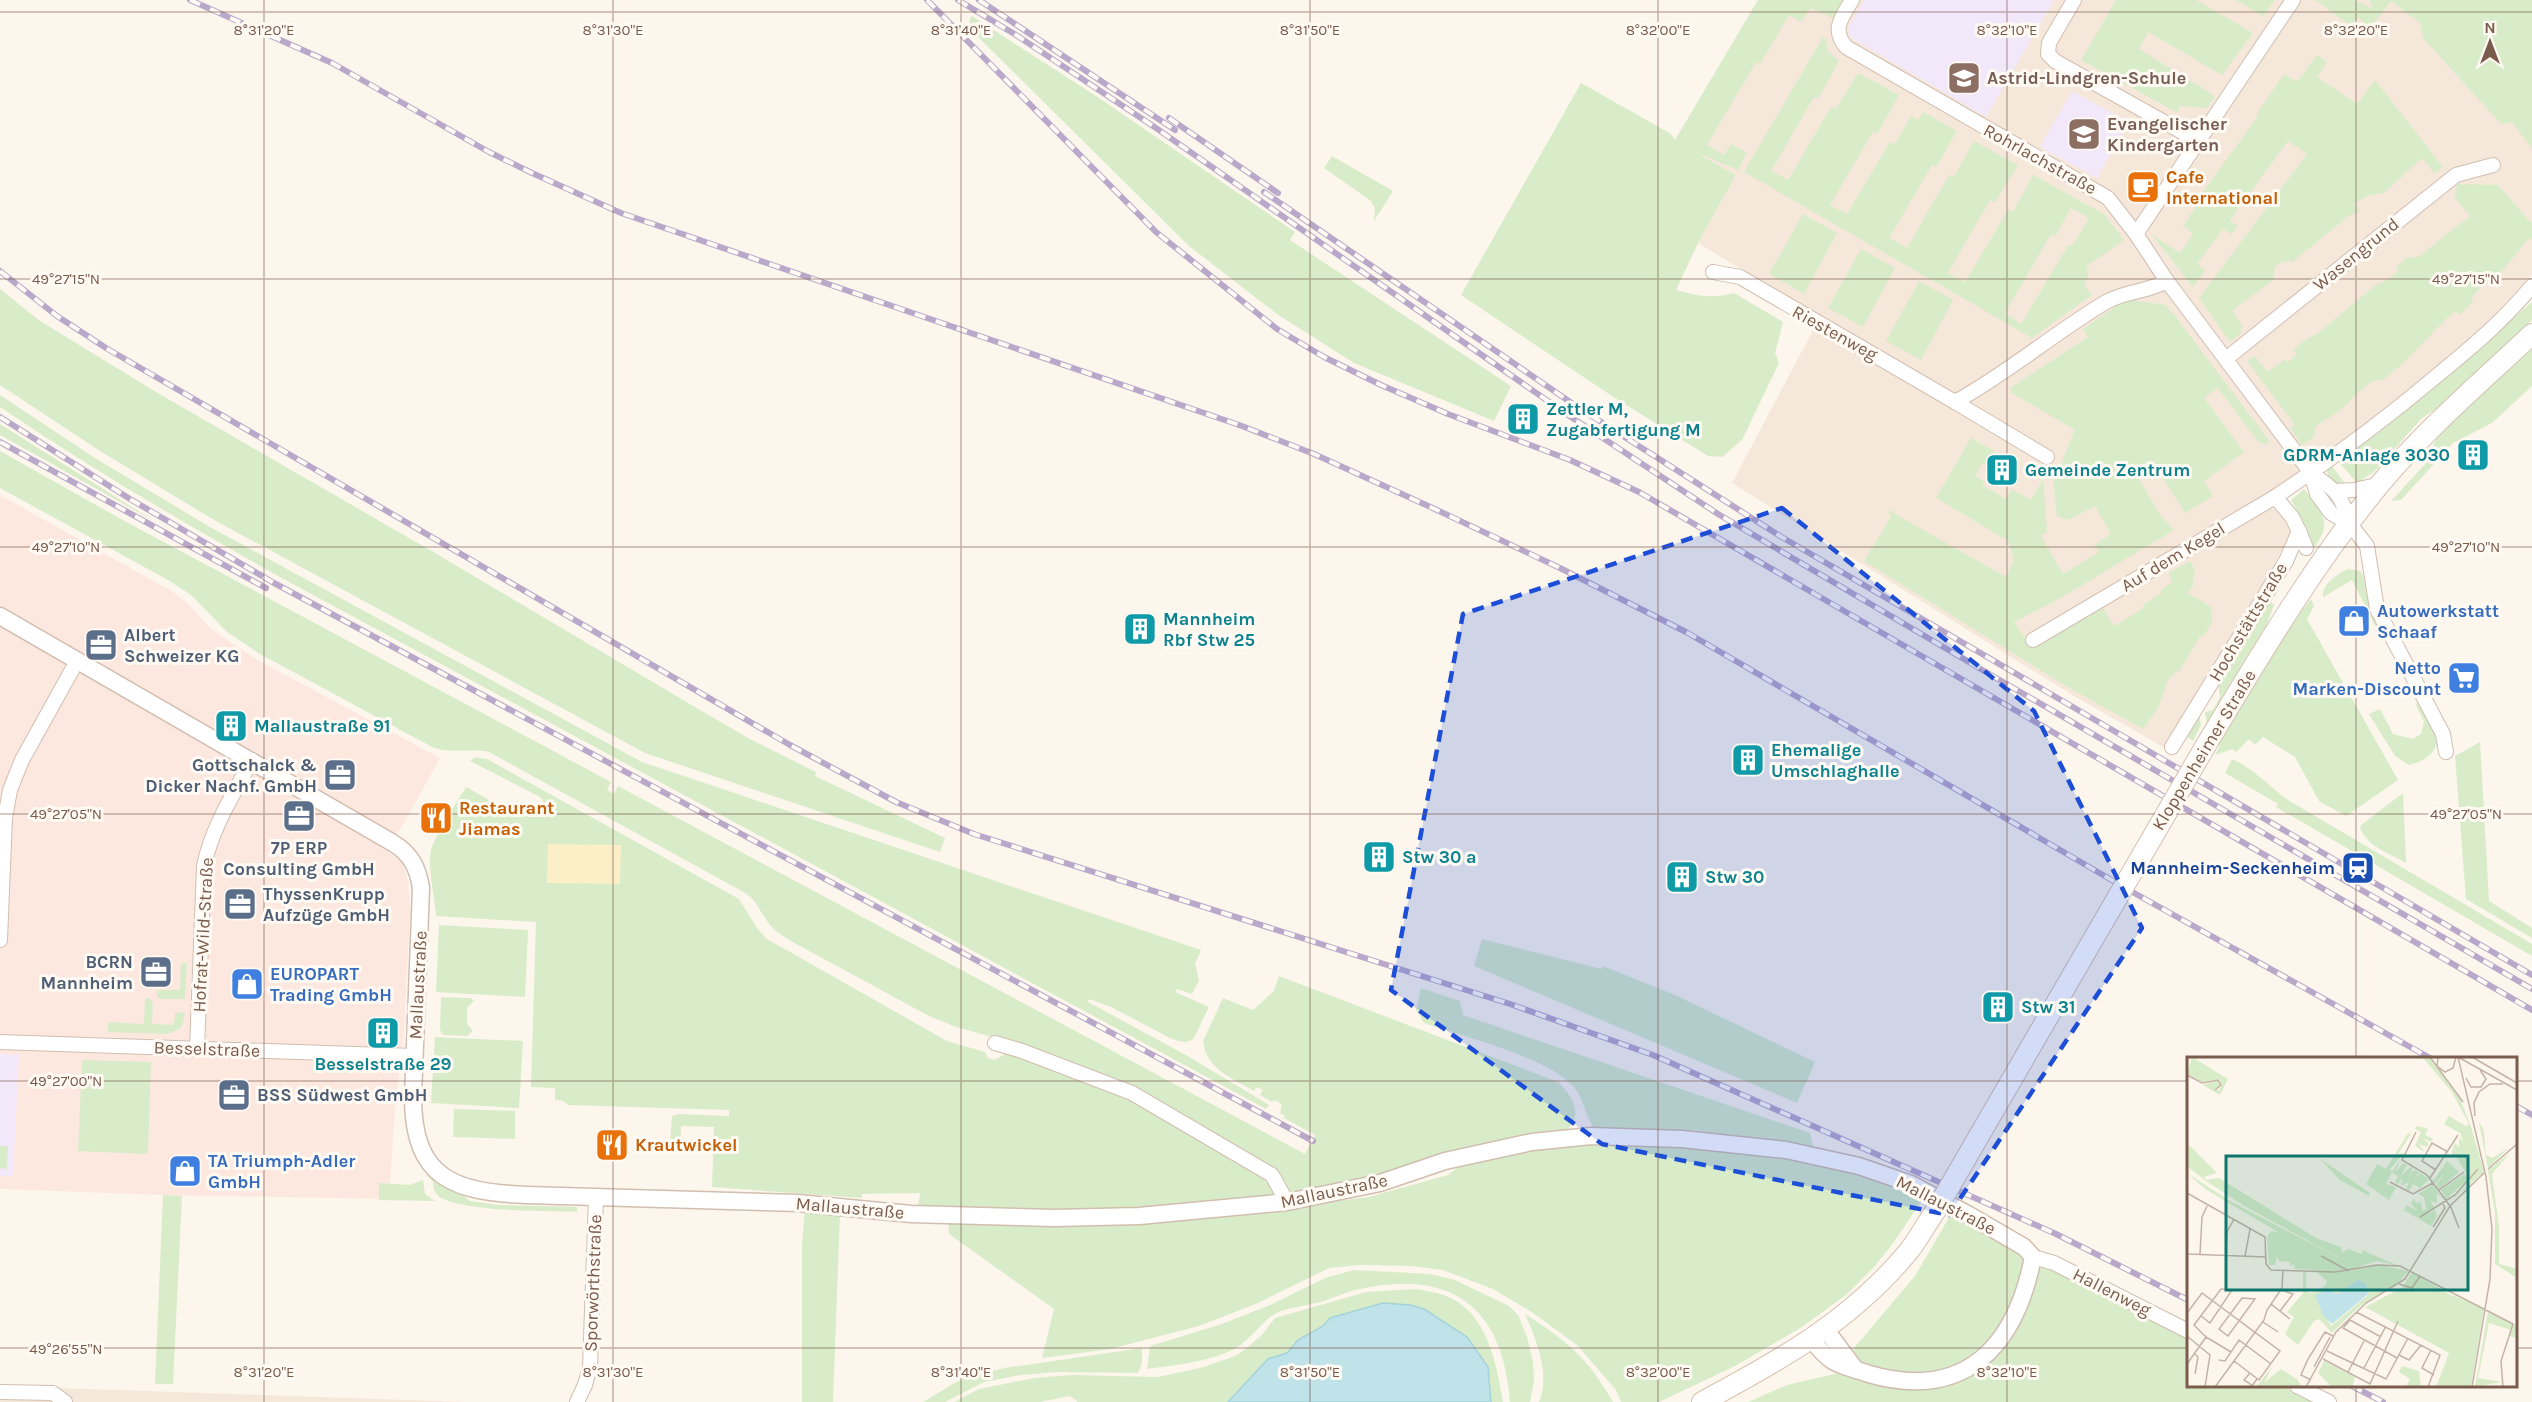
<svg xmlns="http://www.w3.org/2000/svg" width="2532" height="1402" font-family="Karla,sans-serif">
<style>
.residential{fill:#f5e8da}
.commercial{fill:#fde8e0}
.industrial{fill:#efe9e4}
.education{fill:#f3e8fa}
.green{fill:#d8ecc9;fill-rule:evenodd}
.sand{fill:#fcefc7}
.water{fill:#bfe3e8;stroke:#a5d3da;stroke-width:1.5}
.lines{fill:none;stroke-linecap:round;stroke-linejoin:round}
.minor-casing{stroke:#d1beb0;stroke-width:16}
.tertiary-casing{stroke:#d1beb0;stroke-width:19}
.secondary-casing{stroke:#d6c0b0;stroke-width:22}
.minor{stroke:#fff;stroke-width:14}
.tertiary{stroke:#fff;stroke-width:16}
.secondary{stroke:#fff;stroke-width:20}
.rail-casing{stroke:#b9a8c9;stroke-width:6}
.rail{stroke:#fffaf3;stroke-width:4;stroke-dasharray:11;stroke-linecap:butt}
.secondary-bridge-casing{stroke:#d6c0b0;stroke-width:22;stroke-linecap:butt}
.secondary-bridge{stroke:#fff;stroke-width:20}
.marked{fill:#1d4ed8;fill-opacity:0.2;stroke:#1d4ed8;stroke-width:4.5;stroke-dasharray:12 8;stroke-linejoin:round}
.ticks{fill:none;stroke:#7a5c4d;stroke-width:1.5;stroke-opacity:0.45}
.labels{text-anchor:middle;stroke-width:6;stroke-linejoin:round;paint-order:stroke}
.education-label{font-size:18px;font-weight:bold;fill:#785e54;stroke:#fffaf3;text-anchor:start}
.street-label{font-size:18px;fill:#7a5c4d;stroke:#fffaf3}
.food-label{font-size:18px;font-weight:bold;fill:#c56008;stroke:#fffaf3;text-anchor:start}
.culture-label{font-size:18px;font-weight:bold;fill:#0d838f;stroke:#fffaf3;text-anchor:start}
.shop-label{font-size:18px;font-weight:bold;fill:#366cbe;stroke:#fffaf3;text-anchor:start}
.service-label{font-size:18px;font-weight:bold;fill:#4e5e75;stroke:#fffaf3;text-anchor:start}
.transit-label{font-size:18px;font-weight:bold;fill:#164399;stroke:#fffaf3;text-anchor:end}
.inset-road{fill:none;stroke:#c5b3a7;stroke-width:1.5}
.view{fill:#0f766e;fill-opacity:0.15;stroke:#0f766e;stroke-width:3}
.inset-edge{fill:none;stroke:#7a5c4d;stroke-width:3}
.ticks-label{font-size:15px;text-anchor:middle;fill:#7a5c4d;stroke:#fffaf3;stroke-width:6;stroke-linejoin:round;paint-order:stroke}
</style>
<rect width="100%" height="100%" fill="#fdf6ec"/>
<g class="residential">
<polygon points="1758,0 2532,0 2532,275 2503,310 2397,404 2263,502 2295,524 2258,597 2163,747 2069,693 1732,483 1820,317 1698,243 1736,175 1675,141"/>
<polygon points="0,1386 465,1402 0,1402"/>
</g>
<polygon class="commercial" points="0,495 173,592 188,604 210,628 254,658 440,758 405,821 386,850 402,862 408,881 410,909 404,1033 395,1109 389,1199 162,1195 0,1189"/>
<polygon class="industrial" points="2470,442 2484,468 2475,473 2461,447"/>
<g class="education">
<polygon points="1864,0 2054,0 1986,117 1851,38 1848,31 1850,24"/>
<polygon points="2072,91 2129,122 2097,178 2040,147"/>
<polygon points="0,1054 19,1055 13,1176 0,1176"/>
</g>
<g class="green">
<path d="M1758,0H1847L1835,19L1811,8L1801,22L1789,15L1760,64L1756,62L1707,145L1724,155L1731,144L1747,153L1738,170L1695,152L1736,175L1698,243L1676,290C1697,296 1713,299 1734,293L1783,322L1775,353L1779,363L1742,440L1722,457L1708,456L1612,396L1461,295L1581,83L1671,134L1675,140Z"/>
<polygon points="2116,0 2196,0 2253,33 2222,75 2148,32 2139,49 2215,96 2207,108 2179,106 2179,111 2176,112 2081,60"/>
<polygon points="2236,0 2275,0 2263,16"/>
<polygon points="2315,0 2354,0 2373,9 2369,0 2532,0 2532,149 2512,122 2501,124 2423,38 2420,23 2391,1 2371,27 2358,18 2350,25"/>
<polygon points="972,16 1096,96 1295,232 1290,240 1511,386 1494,421 1354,363 1277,314 1189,246 974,33 969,21"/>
<path d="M1823,37L1826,39L1828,51L1839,61L1818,99L1814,97L1771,171L1788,180L1831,107L1836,109L1858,73L1899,95L1877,134L1873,132L1830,205L1847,214L1890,142L1895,144L1911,116L1918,120L1923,112L1957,131L1936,167L1932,165L1889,238L1907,248L1949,175L1954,177L1974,141L2018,165L1995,202L1990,200L1948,273L1965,282L2008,210L2013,212L2033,175L2104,214L2124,240L2087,266L2088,277L2084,286L2092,295L2032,338L1744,172ZM2071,208L2089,218L2072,246L2069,244L2021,324L2005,313L2051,234L2055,236Z"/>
<polygon points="2317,55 2327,62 2317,77 2357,104 2375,80 2443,167 2434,173 2422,158 2384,193 2367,196 2354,204 2360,211 2350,215 2291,263 2289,260 2285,263 2283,261 2275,267 2273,280 2232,311 2242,325 2241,333 2230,342 2199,298 2307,154 2288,141 2230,220 2238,226 2231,234 2223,229 2197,264 2205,270 2193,287 2151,234 2180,253 2193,234 2183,226 2197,205 2195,203 2258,116 2256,115 2284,74 2297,82"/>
<polygon points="1332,156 1393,191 1374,221 1375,208 1371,201 1324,168"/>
<path d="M2457,184L2498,185L2532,224V240L2529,238L2495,280L2492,278L2475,293L2470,305L2459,315L2455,311C2432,331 2412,357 2387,377C2381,382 2375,379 2370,383C2360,390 2354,396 2346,405C2338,413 2325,420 2316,426L2314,437L2302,445L2290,428L2295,425L2247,361L2254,356L2268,372L2285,359L2288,362L2297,354L2293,350L2307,339L2317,334L2377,284L2387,280L2398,271L2396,267L2407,258L2418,257L2470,216L2455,198Z"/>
<polygon points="1803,214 1837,233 1804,294 1769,274"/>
<polygon points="1861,249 1895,268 1863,327 1828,308"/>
<polygon points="1919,281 1953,300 1921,360 1886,341"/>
<polygon points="0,289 40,321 156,392 435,553 695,707 750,739 816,772 815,776 945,838 940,852 645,753 214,520 100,451 0,385"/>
<polygon points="2133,300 2165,305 2175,316 2270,442 2266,445 2258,442 2218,388 2204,398 2244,452 2204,481 2213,496 2185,513 2151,460 2134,470 2160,515 2174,530 2059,599 2014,622 2031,647 2102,606 2114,626 2144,608 2143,605 2162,593 2161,590 2173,582 2168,573 2190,561 2195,570 2193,585 2188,593 2211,607 2212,622 2203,637 2200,636 2179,672 2176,671 2172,677 2170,676 2157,710 2143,729 2066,686 1864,561 1891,517 1888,510 2006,577 2014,560 2008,541 1936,498 1971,438 1994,451 1986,465 1982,463 1975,476 1984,481 1982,485 2006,499 2012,489 2031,500 2043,480 2047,532 2041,536 2063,574 2099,552 2094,545 2111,534 2095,506 2068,520 2057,516 2053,480 2060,477 2063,459 2075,430 2012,393 2010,388 2088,337 2083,329 2118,305"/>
<polygon points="2532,302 2532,320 2450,399 2421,419 2375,471 2357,483 2339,462 2431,389"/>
<polygon points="2532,341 2532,386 2492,423 2453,443 2401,500 2391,501 2428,461 2431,456 2428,454 2443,428"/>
<path d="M0,395L95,458L210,527L642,762L1201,950L1195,964L1199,980L1192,994L1177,989L1175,992L1209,1007L1194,1038C1186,1045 1178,1041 1170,1038L1111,1007L1089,999L1088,1002L1186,1055L1269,1105L1266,1109L278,576C184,523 90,468 0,407Z"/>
<polygon points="0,424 154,521 0,435"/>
<path d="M0,451L119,518L611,782L607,790L614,794L618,786L1305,1154L1315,1135L1284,1118L1285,1116L1280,1113L1282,1104L1274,1100L1272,1102L1260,1095L1263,1090L1256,1087L1254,1091C1232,1078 1206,1069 1203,1041L1223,998L1253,1010L1274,991L1279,976L1558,1082C1572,1095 1585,1117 1565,1131L1323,1189L1294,1194L1288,1192L1162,1104L996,1038L956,1027L929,1016L798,945C786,938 774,932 767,921C759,910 758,903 747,894L489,752C469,748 455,754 434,748L260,654L227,632L191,595L170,581L0,488Z"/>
<path d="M2332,466L2346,485C2336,485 2329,480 2327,471Z"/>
<path d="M2304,489C2325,515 2334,524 2310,552L2298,512L2291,500Z"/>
<path d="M2348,569L2360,571L2363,575L2368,600L2384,632L2379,633L2352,580L2323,597C2323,583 2336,575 2348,569Z"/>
<polygon points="2276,586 2279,589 2271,602 2274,605 2263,635 2207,725 2205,712 2213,710 2220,697 2218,684"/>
<polygon points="2311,599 2314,606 2307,619 2398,780 2346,816 2319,801 2295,757 2263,737 2255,745 2249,739 2236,752 2232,749 2215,755 2220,745 2216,743 2289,627"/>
<path d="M2418,699L2439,737C2435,754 2426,761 2409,765L2395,756L2369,714L2380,709L2393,734L2413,739L2421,734L2424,722L2416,705Z"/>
<polygon points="2199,714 2201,725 2193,741 2186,736"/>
<polygon points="2480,742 2489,901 2532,928 2532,938 2466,899 2455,756"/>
<path d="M475,757L487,759L739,899L757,928L767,939L947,1041L985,1052L988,1058L994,1060L1004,1055V1053L1013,1052L1130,1095L1268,1179L1274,1191L1271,1197L1127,1213L918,1206L920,1193L862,1194V1198L712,1187L714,1127L681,1126L680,1149H672V1154L669,1153L672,1116L679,1114L729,1116V1110L568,1105L563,1101L555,1100V1088L531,1087L536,922L436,916C435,897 427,866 431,850C435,835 457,802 466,787L512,813L517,804L536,814L543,800L540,797L470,761Z"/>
<path d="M2232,759C2253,768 2270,787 2288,800L2532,944V956L2276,807L2278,804L2225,773Z"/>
<path d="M2403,793L2406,863C2390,854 2364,845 2360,826Z"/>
<polygon points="439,925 528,930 525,997 436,992"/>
<polygon points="1482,939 1602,969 1603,966 1675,995 1815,1062 1797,1103 1474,966"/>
<polygon points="181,963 187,963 185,999 160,999 157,997 157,990 180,990"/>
<path d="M1421,988L1460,1001L1463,1015L1810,1133L1813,1147L1692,1130H1596C1584,1117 1585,1099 1573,1086C1544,1056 1464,1037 1424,1023L1416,1010Z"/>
<polygon points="441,997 471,998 474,1001 467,1008 467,1024 473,1031 467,1036 443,1035 440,1030"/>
<polygon points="145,998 149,998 153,1004 152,1024 174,1025 175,1013 185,1012 182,1027 169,1034 108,1032 108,1022 144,1024"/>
<polygon points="435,1037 523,1041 519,1108 431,1103"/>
<polygon points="82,1060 151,1062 148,1154 78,1151"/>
<polygon points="454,1109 515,1111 515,1139 453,1137"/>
<path d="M1615,1142C1662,1145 1711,1146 1758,1152C1815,1160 1869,1177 1922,1200L1894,1242L1874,1267L1846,1295L1802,1327L1735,1366L1659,1402H1621L1616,1390L1577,1345L1533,1313L1493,1289L1443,1270L1411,1266L1359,1265L1329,1268L1258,1303L1199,1326L1110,1349L1042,1358L1054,1309L949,1234L948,1220L1278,1208L1369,1197L1448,1175L1462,1164L1573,1144Z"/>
<polygon points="0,1146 8,1146 7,1169 0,1168"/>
<path d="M429,1173L459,1192L470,1201L498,1205L577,1207V1212C549,1211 455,1212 437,1195C434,1191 433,1187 433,1182L427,1175Z"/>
<polygon points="423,1180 425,1194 435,1201 379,1200 379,1183 409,1185"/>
<polygon points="163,1195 182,1196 173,1384 155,1384"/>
<polygon points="805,1210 840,1211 833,1402 802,1402 802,1245"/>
<polygon points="1951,1214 2188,1336 2188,1386 2282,1386 2313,1402 1748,1402 1787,1385 1852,1370 1854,1348 1915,1276"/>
<path d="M1354,1270L1430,1274L1455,1280L1509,1306L1518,1315L1527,1337L1533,1362L1534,1380L1530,1402H1510C1503,1305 1449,1268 1356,1290C1344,1293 1333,1298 1321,1302C1308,1305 1294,1307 1281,1311C1264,1317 1253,1338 1236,1348C1210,1362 1176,1365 1147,1369L1150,1346L1222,1324L1270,1305L1325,1278Z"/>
<path d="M1416,1289C1425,1291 1435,1292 1444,1295C1487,1311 1496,1362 1503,1402H1491L1488,1367L1353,1313L1330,1318L1324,1326L1298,1340L1287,1353L1268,1359L1228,1402H1078L1070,1396L1040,1402H954L979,1389L1035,1378L1072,1375L1158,1377L1204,1367L1235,1356L1244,1350L1261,1336L1275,1318L1366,1292Z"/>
<path d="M1525,1314C1566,1340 1589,1359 1613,1402H1539C1551,1375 1536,1339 1525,1314Z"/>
<polygon points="1142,1348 1142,1363 1138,1373 1057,1372 1021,1375 984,1382 945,1402 923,1402 958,1381 978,1374 1005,1368"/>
</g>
<polygon class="sand" points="548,844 621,845 620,884 547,883"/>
<polygon class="water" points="1383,1303 1410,1305 1424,1309 1467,1337 1488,1367 1491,1402 1228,1402 1268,1359 1287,1353 1298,1340 1323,1326 1330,1318"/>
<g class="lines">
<g class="minor-casing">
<g id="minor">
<path d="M1852,0C1842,17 1831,29 1846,47L2108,198L2136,234L2167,281L2311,473L2317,494L2331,513L2350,524L2367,546L2377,609L2443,734L2446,752"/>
<polyline points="2074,0 2049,43 2048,54 2055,61 2198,141"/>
<polyline points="2136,234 2293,0"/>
<path d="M1713,272L1740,277L1955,402C2008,373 2054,333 2106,302C2125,291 2148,292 2167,281"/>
<polyline points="2227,358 2456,175 2493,165"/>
<polyline points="1955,402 2047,457"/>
<path d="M2311,473C2335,489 2342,495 2350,524"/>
<polyline points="2335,491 2354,490 2381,484"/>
<polyline points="2299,531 2306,548"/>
<path d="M2033,640L2275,497C2332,459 2387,418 2439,374C2473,346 2504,320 2532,286"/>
<polyline points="2172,747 2286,561 2299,531 2292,517 2275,497"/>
<polyline points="0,940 5,818 10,790 22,760 77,661"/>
<polyline points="0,1042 414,1056"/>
<polyline points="995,1043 1022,1051 1132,1093 1272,1175 1287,1202"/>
<path d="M197,1049L204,866C212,827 233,795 252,760"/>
<polyline points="2033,1257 2054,1263 2188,1331"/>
<polyline points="2297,1386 2329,1402"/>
<polyline points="0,1392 53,1393 65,1402"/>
<polyline points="577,1402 585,1385 590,1367 596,1198"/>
</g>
</g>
<g class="tertiary-casing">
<g id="tertiary">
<path d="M0,616L393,843C411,854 418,868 421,888L413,1097C413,1179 454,1192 527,1195L798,1203L911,1214L1055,1218L1139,1216L1287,1202L1380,1183L1445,1161L1532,1142L1591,1136L1682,1139L1786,1150L1859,1166L1911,1184L1969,1215L2024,1247L2033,1257C2016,1345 1966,1402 1869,1374C1838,1363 1834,1368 1812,1340"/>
<polyline points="1826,1330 1856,1370"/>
</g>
</g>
<g class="secondary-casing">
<g id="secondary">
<path d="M2206,745C2260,656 2313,565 2380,484C2426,429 2480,383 2532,334"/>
<path d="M1702,1402C1779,1361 1851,1321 1908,1252C1918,1240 1926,1224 1936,1210"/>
</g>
</g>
<use href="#minor" class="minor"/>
<use href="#tertiary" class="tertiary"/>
<use href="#secondary" class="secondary"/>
<g class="rail-casing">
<g id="rail">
<polyline points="190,0 332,63 489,152 532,173 621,213 1242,426 1314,454 1437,510 1560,568 1686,632 2127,889 2430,1058"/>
<polyline points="927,0 1156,232 1277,329 1324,357 1381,385 1448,414 1570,460 1639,492 2532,1010"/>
<polyline points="958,0 1016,35 1156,128 1568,415 1718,514 1979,668 2532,989"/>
<polyline points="979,0 1175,130"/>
<polyline points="1169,118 1278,193"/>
<polyline points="1264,192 1576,406 1780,536 2532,975"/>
<polyline points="0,271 57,316 106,348 790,745 896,802 974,834 1510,1004 1653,1055 2056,1234 2188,1300"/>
<polyline points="0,417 130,499 274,583 1313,1141"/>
<polyline points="0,442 266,588"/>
<polyline points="2516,1106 2532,1115"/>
<polyline points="2352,1386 2383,1402"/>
</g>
</g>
<use href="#rail" class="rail"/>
<g class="secondary-bridge-casing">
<polyline id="secondary-bridge" points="1936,1210 2206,745"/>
</g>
<use href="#secondary-bridge" class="secondary-bridge"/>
</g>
<path class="marked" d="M1782,508L2034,711L2142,928L1949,1215L1602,1144L1391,990L1463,614Z"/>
<path class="ticks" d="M264,0V1402M613,0V1402M961,0V1402M1310,0V1402M1658,0V1402M2007,0V1402M2356,0V1058M0,12H2532M0,279H2532M0,547H2532M0,814H2532M0,1081H2188M2516,1081H2532M0,1348H2188M2516,1348H2532M2356,1386V1402"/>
<defs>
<g id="school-square" transform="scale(1.725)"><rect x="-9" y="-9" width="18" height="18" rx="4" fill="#8d6e63" stroke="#fffaf3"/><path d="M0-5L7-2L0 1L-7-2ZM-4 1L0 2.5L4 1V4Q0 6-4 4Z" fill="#fff"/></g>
<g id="cafe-square" transform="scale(1.725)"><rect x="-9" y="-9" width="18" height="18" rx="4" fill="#e8710a" stroke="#fffaf3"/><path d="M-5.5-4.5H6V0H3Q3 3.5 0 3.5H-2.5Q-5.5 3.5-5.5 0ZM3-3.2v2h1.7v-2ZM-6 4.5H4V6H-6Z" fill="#fff"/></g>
<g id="building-square" transform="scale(1.725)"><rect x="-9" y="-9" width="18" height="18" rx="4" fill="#0f9aa8" stroke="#fffaf3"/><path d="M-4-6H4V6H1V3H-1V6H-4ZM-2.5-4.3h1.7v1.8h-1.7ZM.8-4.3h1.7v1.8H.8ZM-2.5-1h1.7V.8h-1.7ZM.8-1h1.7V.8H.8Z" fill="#fff"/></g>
<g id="shop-square" transform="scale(1.725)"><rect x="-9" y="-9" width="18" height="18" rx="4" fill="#3f7fe0" stroke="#fffaf3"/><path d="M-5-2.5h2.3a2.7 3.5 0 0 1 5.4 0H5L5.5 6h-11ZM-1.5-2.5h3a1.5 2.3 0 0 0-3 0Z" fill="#fff"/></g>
<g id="office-square" transform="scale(1.725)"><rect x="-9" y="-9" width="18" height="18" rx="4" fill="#5c6f8a" stroke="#fffaf3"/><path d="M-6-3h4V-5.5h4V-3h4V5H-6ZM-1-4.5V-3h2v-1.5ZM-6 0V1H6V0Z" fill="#fff"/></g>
<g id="supermarket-square" transform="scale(1.725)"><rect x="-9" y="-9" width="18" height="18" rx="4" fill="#3f7fe0" stroke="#fffaf3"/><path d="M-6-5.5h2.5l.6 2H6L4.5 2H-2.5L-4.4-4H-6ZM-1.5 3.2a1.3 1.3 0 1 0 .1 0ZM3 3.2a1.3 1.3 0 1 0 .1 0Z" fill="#fff"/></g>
<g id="restaurant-square" transform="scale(1.725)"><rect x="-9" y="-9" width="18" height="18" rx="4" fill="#e8710a" stroke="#fffaf3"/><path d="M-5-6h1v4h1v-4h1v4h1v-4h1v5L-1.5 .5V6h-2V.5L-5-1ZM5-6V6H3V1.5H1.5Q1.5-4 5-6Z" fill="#fff"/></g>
<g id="station-square" transform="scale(1.725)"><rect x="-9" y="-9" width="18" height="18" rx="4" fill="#1a4fb4" stroke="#fffaf3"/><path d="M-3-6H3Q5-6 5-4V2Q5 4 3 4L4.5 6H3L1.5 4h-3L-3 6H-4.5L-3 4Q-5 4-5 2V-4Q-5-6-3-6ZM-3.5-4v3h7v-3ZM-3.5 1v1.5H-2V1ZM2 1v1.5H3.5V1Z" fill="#fff"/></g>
</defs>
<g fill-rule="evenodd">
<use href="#school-square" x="1964" y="78"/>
<use href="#school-square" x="2084" y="134"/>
<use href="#cafe-square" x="2143" y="187"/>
<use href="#building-square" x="1523" y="419"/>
<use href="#building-square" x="2473" y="455"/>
<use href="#building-square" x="2002" y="470"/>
<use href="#shop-square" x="2354" y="621"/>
<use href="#building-square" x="1140" y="629"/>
<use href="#office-square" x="101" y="645"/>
<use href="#supermarket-square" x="2464" y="678"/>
<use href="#building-square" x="231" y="726"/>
<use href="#building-square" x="1748" y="760"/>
<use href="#office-square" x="340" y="775"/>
<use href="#office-square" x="299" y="816"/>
<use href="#restaurant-square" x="436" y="818"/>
<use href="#building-square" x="1379" y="857"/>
<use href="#station-square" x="2358" y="868"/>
<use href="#building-square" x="1682" y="877"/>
<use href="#office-square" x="240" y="904"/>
<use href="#office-square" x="156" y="972"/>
<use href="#shop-square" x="247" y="984"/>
<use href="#building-square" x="1998" y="1007"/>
<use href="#building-square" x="383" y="1033"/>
<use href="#office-square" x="234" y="1095"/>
<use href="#restaurant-square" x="612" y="1145"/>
<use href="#shop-square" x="185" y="1171"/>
</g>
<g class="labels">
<g class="education-label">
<text x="1987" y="84">Astrid-Lindgren-Schule</text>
<text x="2107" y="130">Evangelischer<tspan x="2107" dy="21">Kindergarten</tspan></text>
</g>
<g class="street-label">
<text transform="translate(2040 159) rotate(29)" y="6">Rohrlachstraße</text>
<text transform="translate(2356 254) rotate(-39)" y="6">Wasengrund</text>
<text transform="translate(1835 333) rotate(29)" y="6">Riestenweg</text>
<text transform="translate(2173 557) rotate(-31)" y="6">Auf dem Kegel</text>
<text transform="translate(2248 622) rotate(-59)" y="6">Hochstättstraße</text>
<text transform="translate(2204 750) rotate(-59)" y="6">Kloppenheimer Straße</text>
<text transform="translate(203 935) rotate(-87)" y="6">Hofrat-Wild-Straße</text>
<text transform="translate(418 985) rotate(-87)" y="6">Mallaustraße</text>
<text transform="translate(207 1049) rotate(2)" y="6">Besselstraße</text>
<text transform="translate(1334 1191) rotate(-12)" y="6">Mallaustraße</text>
<text transform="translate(1946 1205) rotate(27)" y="6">Mallaustraße</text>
<text transform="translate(850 1208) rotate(5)" y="6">Mallaustraße</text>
<text transform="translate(593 1283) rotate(-88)" y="6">Sporwörthstraße</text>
<text transform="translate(2112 1292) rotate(27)" y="6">Hallenweg</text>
</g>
<g class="food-label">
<text x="2166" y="183">Cafe<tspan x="2166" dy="21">International</tspan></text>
<text x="459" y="814">Restaurant<tspan x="459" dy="21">Jiamas</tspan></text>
<text x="635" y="1151">Krautwickel</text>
</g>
<g class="culture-label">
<text x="1546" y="415">Zettler M,<tspan x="1546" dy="21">Zugabfertigung M</tspan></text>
<text x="2450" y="461" text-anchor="end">GDRM-Anlage 3030</text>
<text x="2025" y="476">Gemeinde Zentrum</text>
<text x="1163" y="625">Mannheim<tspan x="1163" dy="21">Rbf Stw 25</tspan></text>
<text x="254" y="732">Mallaustraße 91</text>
<text x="1771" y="756">Ehemalige<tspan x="1771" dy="21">Umschlaghalle</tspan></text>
<text x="1402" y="863">Stw 30 a</text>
<text x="1705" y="883">Stw 30</text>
<text x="2021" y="1013">Stw 31</text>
<text x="383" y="1070" text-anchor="middle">Besselstraße 29</text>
</g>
<g class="shop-label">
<text x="2377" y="617">Autowerkstatt<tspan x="2377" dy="21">Schaaf</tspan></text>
<text x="2441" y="674" text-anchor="end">Netto<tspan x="2441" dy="21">Marken-Discount</tspan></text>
<text x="270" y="980">EUROPART<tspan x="270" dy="21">Trading GmbH</tspan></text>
<text x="208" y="1167">TA Triumph-Adler<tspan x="208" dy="21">GmbH</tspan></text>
</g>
<g class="service-label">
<text x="124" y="641">Albert<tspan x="124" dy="21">Schweizer KG</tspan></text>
<text x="317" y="771" text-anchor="end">Gottschalck &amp;<tspan x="317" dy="21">Dicker Nachf. GmbH</tspan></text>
<text x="299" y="854" text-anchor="middle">7P ERP<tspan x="299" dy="21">Consulting GmbH</tspan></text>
<text x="263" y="900">ThyssenKrupp<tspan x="263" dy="21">Aufzüge GmbH</tspan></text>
<text x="133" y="968" text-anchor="end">BCRN<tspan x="133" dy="21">Mannheim</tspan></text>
<text x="257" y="1101">BSS Südwest GmbH</text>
</g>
<g class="transit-label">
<text x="2335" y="874">Mannheim-Seckenheim</text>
</g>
</g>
<g transform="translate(2187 1057)">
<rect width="330" height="330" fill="#fdf6ec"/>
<path d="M5,0L41,22L33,38L16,28L31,23L33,29L26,33H32L35,28L32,22L15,25L0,17ZM242,0L272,39L284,70L297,115L263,145L284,124L270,101L260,99H265V91L269,95L266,90L268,86L272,90V81L276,84L273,76L257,67L262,59L279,69L282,67L265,35L236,1ZM292,65L297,74L299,98L306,101L321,91L301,111ZM230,69L241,72L238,78L246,82L244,85L236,81L242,87L240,90L232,87L238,95L228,89L234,75L228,72ZM221,76L224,77L211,97L217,96L202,113L206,114L213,103L208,116L216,106L220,108L214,119L223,110L226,112L220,122L227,113L232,115L225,125L233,116L242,122L233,131L226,127L222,134L219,132L222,125L214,129L215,121L211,127L208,125L211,119L205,115L199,127L209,130L202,143L179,127L190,107L199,112ZM0,86L30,116L17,120L20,123L32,121L129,181L154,190L155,196L161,192L175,197V193L212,209L190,204L156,215L193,208L222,214L211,226L172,250L145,276L132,262L127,264L111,288L98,277L107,260L100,255L116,236V215H119V234L125,236L138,229L140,224L127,213L107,212V207L103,209V205L92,204L90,199L88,208H82L80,180L84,174L91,175L18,132L0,116L43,144L164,207L59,150L19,124L0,109ZM171,223L179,227L181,238L144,269L128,238L141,232L150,237ZM323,96L305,117L312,170V207L330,212V221L308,207V157L301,113ZM132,101L183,136L182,139L153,123ZM260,104L272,115L252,132L249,128L259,114L248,127L244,122L247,123ZM277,117L282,122L259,142L254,133ZM246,128L255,142L250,136V146L243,144L247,150L240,157L248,153L250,159L244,169L217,153L219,148L231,154L224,147L227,141L229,146L234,145L236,154L239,152L237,140L231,137ZM225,215L262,237L297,251L284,330H249L262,296L178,250L216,230ZM301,254L330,269V281L322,279L324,273L302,266L291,321L315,325L288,330ZM137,304L168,320L165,330H145L131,316ZM215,309L232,314L234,330H219L223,322L212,315ZM85,310L78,325L94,312L111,323L114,330H69Z" fill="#d8ecc9" fill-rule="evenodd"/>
<path d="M171,223L179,227L181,237L145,267L136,258L128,238L141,232L150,237Z" fill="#bfe3e8"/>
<path class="inset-road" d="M243,0L276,45M251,0L250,9L258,15L266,11L269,0M271,0L299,120L305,172L303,222L285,330M271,0L330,33M285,0L330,26M0,18L15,26L31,23L34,28L28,33M279,21L284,30H294L299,22L293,13M288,59L287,46L292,35L303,27H316M229,75L215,103L240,118L263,149M301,112L330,87M249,113L235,104L245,86L261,95M243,121L271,78M203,125L226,137L246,126M252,133L277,115M0,136L78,180L79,207L84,213L148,215L190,208L213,209L326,267L314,304L316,330M263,148L272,171M233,160L268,138L291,112M246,170L258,151L256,147M0,197L79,200M13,197L15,160L21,147M39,198L40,175L47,162M58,199L63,172M134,199L162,214M212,227L225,231L233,219M55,241L68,242L41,279L32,272ZM84,247L103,262M93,254L106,237L94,233M169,255L253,298L241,330M0,256L15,236L93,294L72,323L47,304M76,265L91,275M0,279L23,298L18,330M19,280L44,295M194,280L163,263L156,271L210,301M244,293L235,311L247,318M140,294L199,322L221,281M8,297L11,300L8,317M212,298L222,303L234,288M136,302L183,327L211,264M32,303L38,304L52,283L84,307M0,307L19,280L7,268L34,232L45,233L23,266L14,259M127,310L143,280M177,311L199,269M161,315L177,284M63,316L57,323L62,326L65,329L70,322M124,323L114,318L121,302L138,275L146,279M28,330L77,263L80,253L95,231L96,213M119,330L149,275L179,246L218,222L263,149L297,116"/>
<path class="view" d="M39,99H281V233H39Z"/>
<rect width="330" height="330" class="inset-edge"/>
</g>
<g class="ticks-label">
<text x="264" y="35">8°31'20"E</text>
<text x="613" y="35">8°31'30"E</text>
<text x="961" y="35">8°31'40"E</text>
<text x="1310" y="35">8°31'50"E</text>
<text x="1658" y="35">8°32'00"E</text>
<text x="2007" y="35">8°32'10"E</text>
<text x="2356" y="35">8°32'20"E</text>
<text x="66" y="284">49°27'15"N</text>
<text x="2466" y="284">49°27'15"N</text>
<text x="66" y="552">49°27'10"N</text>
<text x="2466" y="552">49°27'10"N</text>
<text x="66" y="819">49°27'05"N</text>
<text x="2466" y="819">49°27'05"N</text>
<text x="66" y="1086">49°27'00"N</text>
<text x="66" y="1354">49°26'55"N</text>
<text x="264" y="1377">8°31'20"E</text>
<text x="613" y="1377">8°31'30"E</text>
<text x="961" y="1377">8°31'40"E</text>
<text x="1310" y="1377">8°31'50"E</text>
<text x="1658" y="1377">8°32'00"E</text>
<text x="2007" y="1377">8°32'10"E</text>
</g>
<g transform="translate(2490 42)" stroke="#fffaf3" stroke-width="4.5" paint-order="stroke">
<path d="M0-4.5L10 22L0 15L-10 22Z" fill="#7a5c4d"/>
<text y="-9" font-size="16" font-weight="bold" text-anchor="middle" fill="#7a5c4d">N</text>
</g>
</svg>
